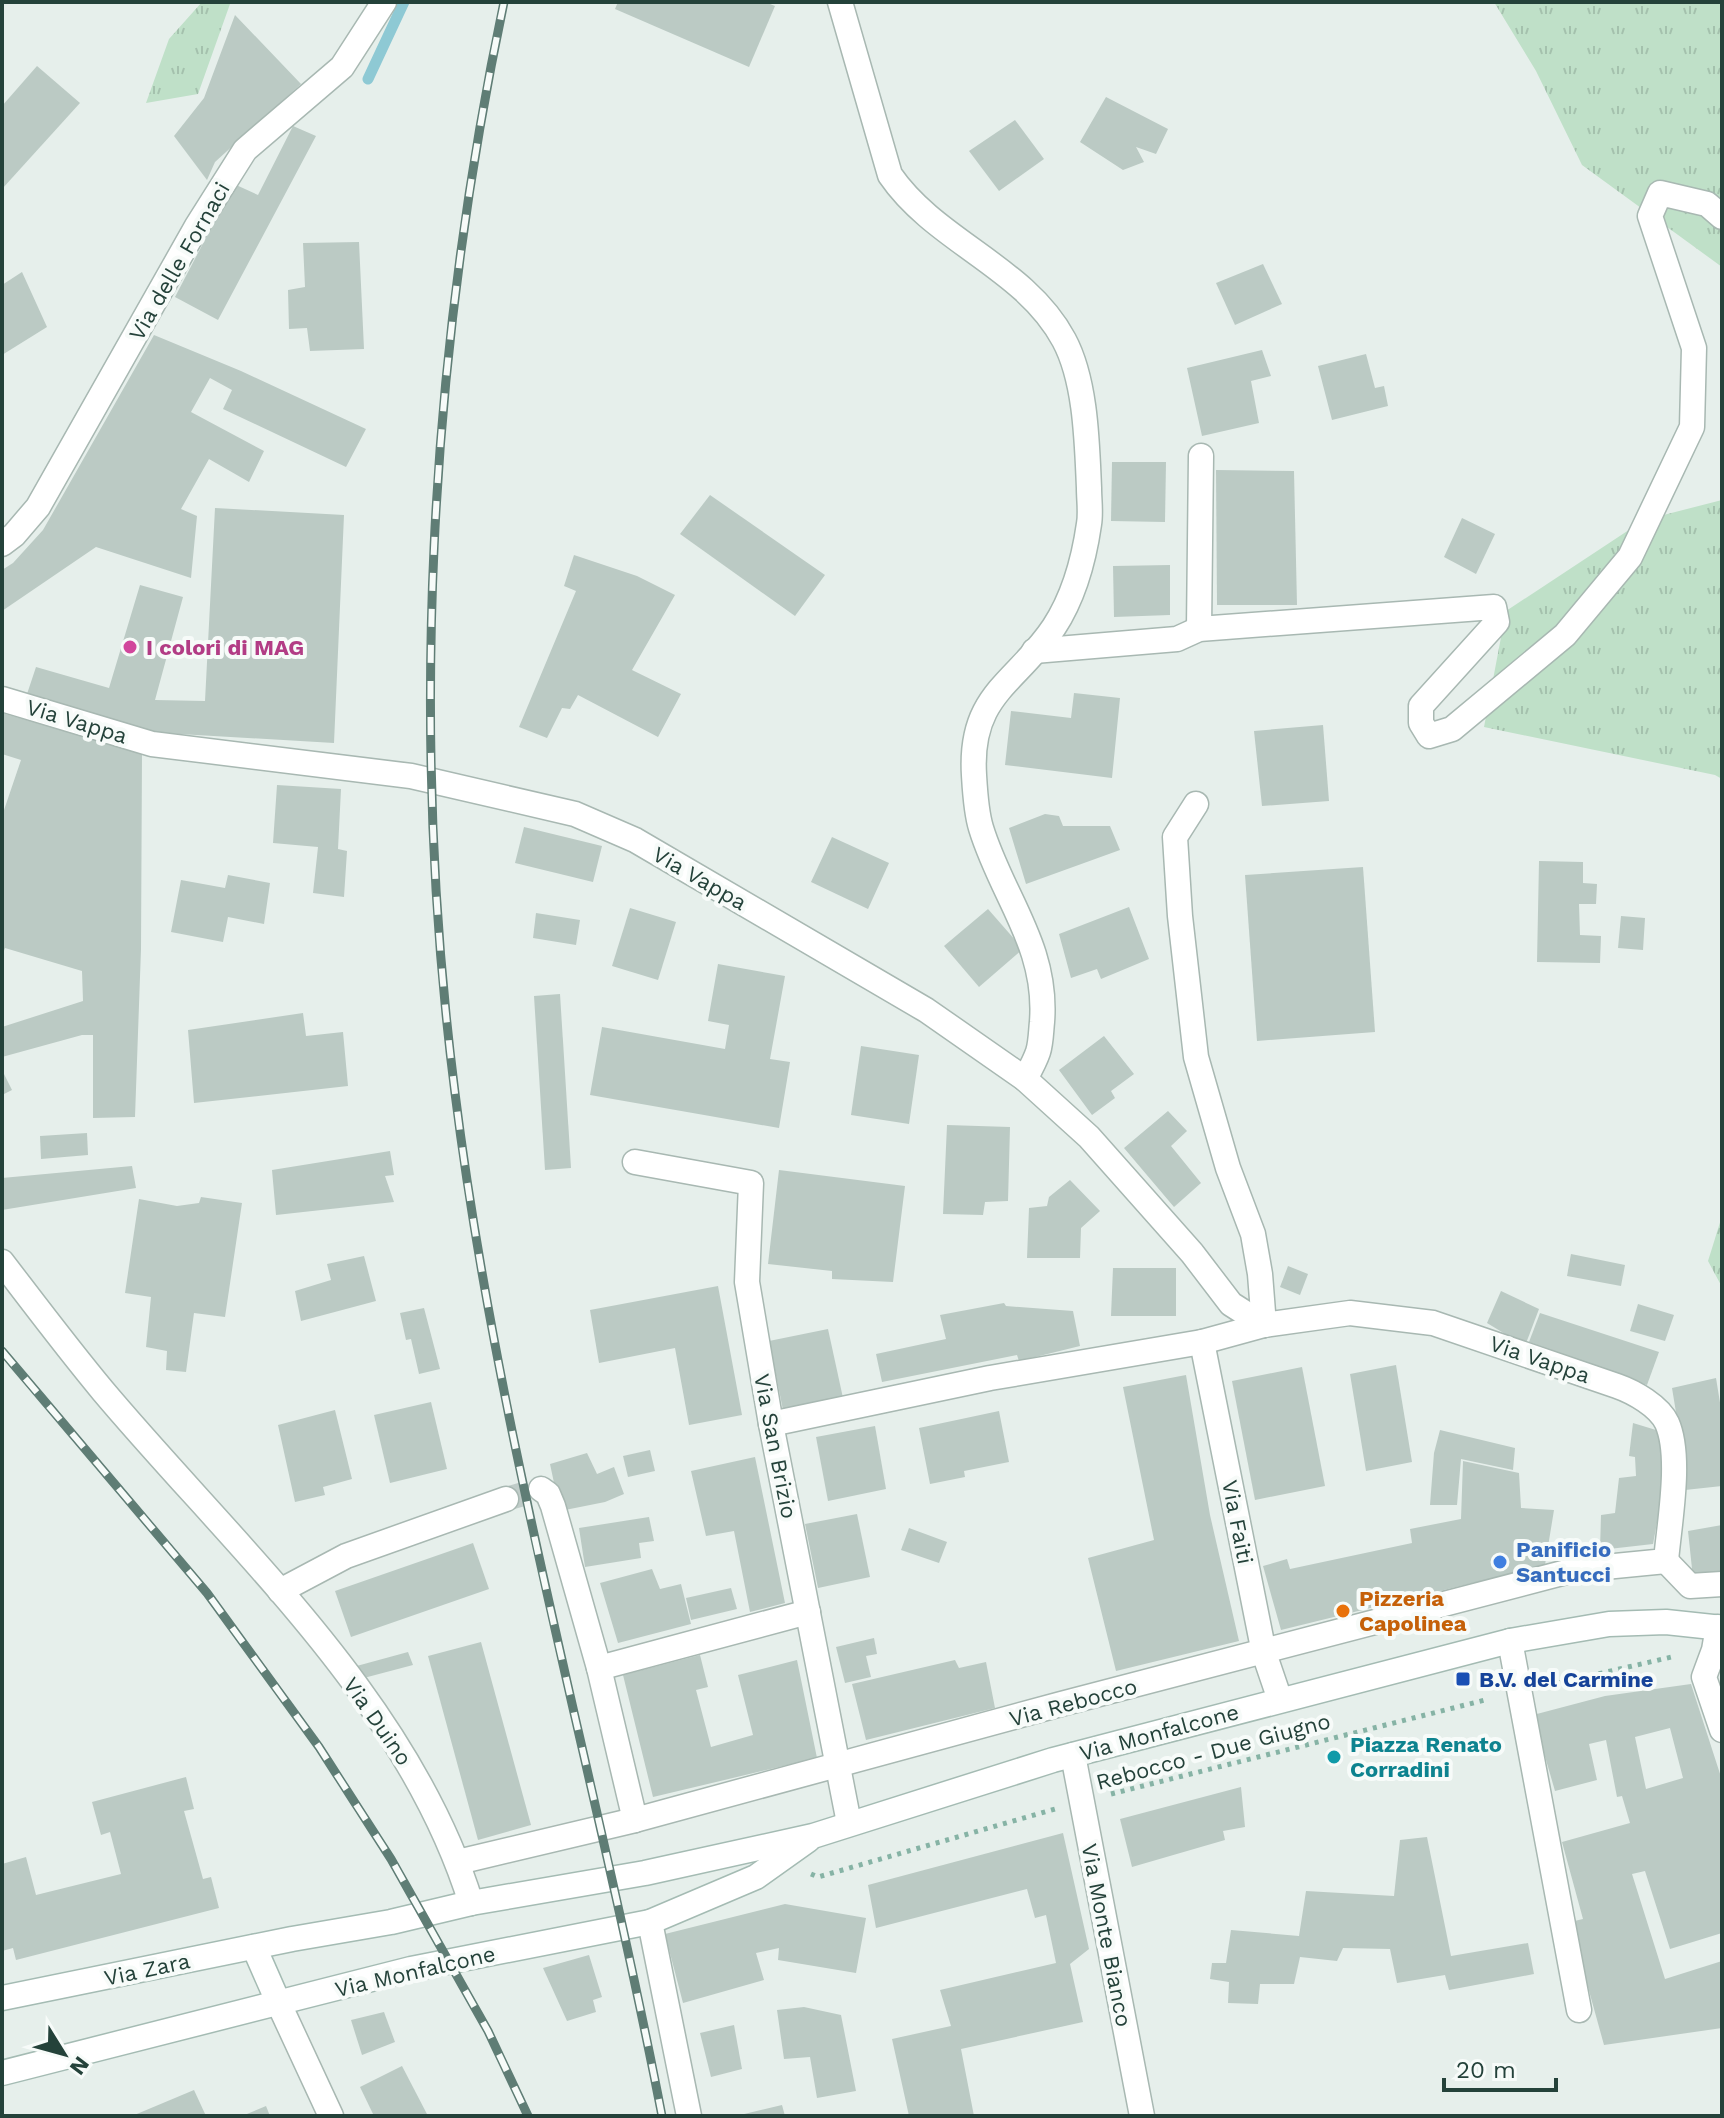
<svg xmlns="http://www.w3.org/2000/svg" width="1724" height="2118" font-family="'Work Sans',sans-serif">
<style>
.grass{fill:url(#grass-tufts)}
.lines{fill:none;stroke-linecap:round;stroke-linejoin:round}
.stream{stroke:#8ec9d4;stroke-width:11}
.building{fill:#bbcac4;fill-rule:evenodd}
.minor-tunnel{stroke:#bfccc8;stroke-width:24;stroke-dasharray:24 12;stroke-linecap:butt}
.pedestrian-casing{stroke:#a8b8b2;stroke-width:27}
.minor-casing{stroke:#a8b8b2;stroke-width:27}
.secondary-casing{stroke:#a4bbb3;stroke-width:27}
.path{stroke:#86b3a5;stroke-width:5;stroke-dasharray:4 6;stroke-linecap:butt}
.pedestrian{stroke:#fff;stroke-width:24}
.minor{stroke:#fff;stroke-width:24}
.secondary{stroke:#fff;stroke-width:24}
.rail-casing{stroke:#5f7d75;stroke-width:9}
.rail{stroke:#f7fbf9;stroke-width:6;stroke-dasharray:18;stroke-linecap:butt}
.hotel-dot{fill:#d1479c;stroke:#f7fbf9;stroke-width:3}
.shop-dot{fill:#3f7fe0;stroke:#f7fbf9;stroke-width:3}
.food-dot{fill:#e8710a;stroke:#f7fbf9;stroke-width:3}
.transit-dot{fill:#1a4fb4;stroke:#f7fbf9;stroke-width:3}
.culture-dot{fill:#0f9aa8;stroke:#f7fbf9;stroke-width:3}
.labels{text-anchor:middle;stroke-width:8;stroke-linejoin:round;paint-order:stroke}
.street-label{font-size:22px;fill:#24423a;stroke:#f7fbf9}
.hotel-label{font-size:22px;font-weight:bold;fill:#b23c85;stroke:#f7fbf9;text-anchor:start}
.shop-label{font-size:22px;font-weight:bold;fill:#366cbe;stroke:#f7fbf9;text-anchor:start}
.food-label{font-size:22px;font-weight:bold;fill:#c56008;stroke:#f7fbf9;text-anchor:start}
.transit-label{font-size:22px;font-weight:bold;fill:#164399;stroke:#f7fbf9;text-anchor:start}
.culture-label{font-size:22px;font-weight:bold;fill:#0d838f;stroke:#f7fbf9;text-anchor:start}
</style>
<defs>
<pattern id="grass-tufts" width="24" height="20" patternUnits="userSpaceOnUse" patternTransform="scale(2)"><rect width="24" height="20" fill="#bfe0c8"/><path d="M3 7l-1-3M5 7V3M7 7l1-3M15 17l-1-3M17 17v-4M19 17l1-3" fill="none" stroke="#a4c1ad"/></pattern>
</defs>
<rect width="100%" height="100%" fill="#e6efeb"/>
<g class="grass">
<polygon points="202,2 233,2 230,4 198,94 146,103 169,39"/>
<polygon points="1494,2 1722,2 1722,267 1582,165 1536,71"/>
<polygon points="1722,500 1722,779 1715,775 1484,727 1506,611 1644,520"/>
<polygon points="1722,1216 1722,1287 1708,1261"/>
</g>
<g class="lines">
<polyline class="stream" points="368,79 404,2"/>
</g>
<g class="building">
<polygon points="618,2 765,2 775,6 749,67 615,9"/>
<polygon points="235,15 301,84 215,162 207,180 174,136 204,98"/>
<polygon points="37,66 80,103 2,189 2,106"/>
<polygon points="1106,97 1168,129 1156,154 1136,147 1144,162 1123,170 1080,142"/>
<polygon points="1015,120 1044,159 999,191 969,151"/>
<polygon points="293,126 316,136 218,320 175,297 234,184 258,195"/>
<polygon points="359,242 364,349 310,351 307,328 289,329 288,290 305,287 303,243"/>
<polygon points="1263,264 1282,304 1235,325 1216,283"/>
<polygon points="22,272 47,327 2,355 2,285"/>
<polygon points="154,335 241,371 366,429 346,467 223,409 232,390 210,378 191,412 264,451 249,482 209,459 181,509 197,516 191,578 96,547 2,611 2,570 13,563 43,530"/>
<polygon points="1262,350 1271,376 1251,381 1259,423 1202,436 1187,368"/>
<polygon points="1366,354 1375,388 1384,386 1388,406 1332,420 1318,366"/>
<polygon points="1112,462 1166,462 1165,522 1111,521"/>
<polygon points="1216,470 1294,471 1297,605 1217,605"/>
<polygon points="710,495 825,575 795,616 680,534"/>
<polygon points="215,508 344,515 334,743 145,732 26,697 36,667 109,688 140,585 183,597 155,700 205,701"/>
<polygon points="1462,518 1495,534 1476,574 1444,557"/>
<polygon points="574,555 637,576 675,595 632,670 681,694 658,737 578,695 570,709 562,708 547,738 519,727 576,591 564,586"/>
<polygon points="1170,565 1170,615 1114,617 1113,566"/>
<polygon points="1074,693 1120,698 1112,778 1005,765 1011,711 1071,718"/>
<polygon points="2,713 142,753 141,949 135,1117 93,1118 93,1035 82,1035 2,1057 2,1027 83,1001 82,971 5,948 2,956 2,816 21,760 2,754"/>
<polygon points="1323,725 1329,801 1262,806 1254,731"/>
<polygon points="277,785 341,789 338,849 347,851 344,897 313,893 318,847 273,843"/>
<polygon points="1045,814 1059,816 1063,826 1110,826 1120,850 1026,884 1009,828"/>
<polygon points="524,827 602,846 593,882 515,863"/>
<polygon points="832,837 889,863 868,909 811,882"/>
<polygon points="1539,861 1583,862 1583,883 1597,884 1596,904 1579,904 1580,935 1601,936 1600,963 1537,962"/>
<polygon points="1363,867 1375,1032 1257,1041 1245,875"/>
<polygon points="228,875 270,883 264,924 228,917 223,942 171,932 181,880 225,888"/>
<polygon points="1129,907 1149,959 1101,979 1097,969 1071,978 1059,934"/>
<polygon points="630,908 676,922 658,980 612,966"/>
<polygon points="988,909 1023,949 979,987 944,946"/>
<polygon points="536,913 580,920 576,945 533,938"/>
<polygon points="1621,916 1645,918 1643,950 1618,948"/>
<polygon points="718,964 785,976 770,1059 790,1062 779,1128 590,1095 602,1027 725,1049 729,1025 708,1021"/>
<polygon points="560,994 571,1168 545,1170 534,996"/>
<polygon points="303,1013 306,1036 343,1032 348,1086 194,1103 188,1030"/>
<polygon points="1104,1036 1134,1074 1111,1091 1115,1098 1092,1115 1059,1070"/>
<polygon points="861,1046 919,1055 909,1124 851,1115"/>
<polygon points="2,1070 12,1090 2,1095"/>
<polygon points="1168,1111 1187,1131 1171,1146 1201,1183 1174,1207 1124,1148"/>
<polygon points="947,1125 1010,1127 1008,1201 985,1202 983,1215 943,1214"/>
<polygon points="87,1133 88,1155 41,1159 40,1136"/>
<polygon points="390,1151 394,1175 385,1176 394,1202 276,1215 272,1170"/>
<polygon points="132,1166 136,1188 2,1210 2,1178"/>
<polygon points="779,1170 905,1186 893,1282 832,1279 832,1271 768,1264"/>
<polygon points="1070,1180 1100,1211 1081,1228 1080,1258 1027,1258 1029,1208 1047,1206 1049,1197"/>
<polygon points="201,1197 242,1203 225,1317 194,1313 186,1372 166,1370 167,1351 146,1347 151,1297 125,1293 139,1199 177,1206 199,1203"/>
<polygon points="1571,1254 1625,1265 1621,1286 1567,1276"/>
<polygon points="364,1256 376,1301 301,1321 295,1291 331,1280 327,1264"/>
<polygon points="1288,1266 1308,1274 1300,1295 1280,1287"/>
<polygon points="1113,1268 1176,1268 1176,1316 1111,1316"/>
<polygon points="718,1286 742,1415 689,1425 675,1348 599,1363 590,1310"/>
<polygon points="1501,1291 1539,1309 1525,1346 1487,1323"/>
<polygon points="1004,1303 1006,1306 1073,1311 1080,1346 1019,1361 1017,1355 882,1382 876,1354 946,1339 940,1315"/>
<polygon points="1638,1304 1674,1315 1665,1341 1630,1331"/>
<polygon points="424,1308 440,1369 419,1374 411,1339 406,1340 400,1313"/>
<polygon points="1540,1313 1659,1352 1647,1385 1529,1342"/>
<polygon points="828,1329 843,1398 783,1410 769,1341"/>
<polygon points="1396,1365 1412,1462 1366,1471 1350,1374"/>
<polygon points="1302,1367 1325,1486 1255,1500 1232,1381"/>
<polygon points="1186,1375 1210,1515 1239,1641 1116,1671 1088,1558 1154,1540 1123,1387"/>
<polygon points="1716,1378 1722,1415 1722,1486 1685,1490 1683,1455 1672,1388"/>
<polygon points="431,1402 447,1469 390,1483 374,1415"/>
<polygon points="335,1410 352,1479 323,1487 325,1495 295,1502 278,1425"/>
<polygon points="999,1411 1009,1462 964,1471 965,1477 930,1484 919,1428"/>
<polygon points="1633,1423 1656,1430 1665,1457 1662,1496 1653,1544 1600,1550 1601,1515 1615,1513 1619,1478 1636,1476 1635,1457 1629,1456"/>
<polygon points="875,1426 886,1489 828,1501 816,1437"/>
<polygon points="1440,1430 1515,1448 1513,1470 1461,1459 1457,1505 1430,1505 1434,1453"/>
<polygon points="650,1450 655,1471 628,1477 623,1456"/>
<polygon points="587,1453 597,1474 614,1467 624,1494 605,1502 560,1511 550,1464"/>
<polygon points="755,1457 785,1603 750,1612 734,1531 706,1536 691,1471"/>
<polygon points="1463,1461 1519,1473 1521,1508 1554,1510 1545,1565 1281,1630 1263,1566 1287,1559 1290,1569 1412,1543 1410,1529 1461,1519"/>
<polygon points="857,1514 870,1577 818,1588 805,1524"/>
<polygon points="649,1517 654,1541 639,1543 641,1558 585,1567 579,1528"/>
<polygon points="1722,1525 1722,1575 1693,1578 1688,1531"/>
<polygon points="909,1528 947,1542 939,1563 901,1550"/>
<polygon points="473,1543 489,1589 351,1637 335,1591"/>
<polygon points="652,1569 660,1589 681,1584 691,1624 618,1643 600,1583"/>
<polygon points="731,1588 737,1609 691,1620 686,1598"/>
<polygon points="874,1638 877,1654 866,1656 871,1677 845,1683 836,1647"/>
<polygon points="481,1642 531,1825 478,1840 428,1656"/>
<polygon points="408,1652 413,1665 360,1679 353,1667"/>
<polygon points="700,1655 708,1687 696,1690 711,1747 753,1735 738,1675 797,1660 817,1758 653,1797 623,1675"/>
<polygon points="955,1660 959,1668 986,1662 995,1708 866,1740 852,1684"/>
<path d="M1691,1684L1722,1780V1933L1670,1949L1645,1871L1632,1874L1665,1979L1722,1961V2028L1604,2045L1570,1922L1583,1919L1562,1842L1630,1823L1622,1796L1617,1797L1606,1740L1589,1744L1597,1780L1555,1791L1533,1715L1605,1696ZM1670,1728L1683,1778L1646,1789L1635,1737Z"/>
<polygon points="186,1777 194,1809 184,1811 203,1879 211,1877 219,1908 16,1960 13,1948 2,1951 2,1864 26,1857 36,1895 121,1874 110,1832 101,1835 92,1802"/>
<polygon points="1241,1787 1245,1827 1223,1831 1225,1840 1132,1867 1120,1819"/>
<polygon points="1063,1833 1089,1949 1070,1964 1083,2022 961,2049 974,2116 909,2116 892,2039 951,2026 940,1990 1056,1963 1046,1915 1035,1918 1027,1889 876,1928 868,1885"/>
<polygon points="1427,1837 1451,1956 1528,1943 1534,1974 1449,1990 1445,1975 1397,1983 1390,1949 1343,1948 1337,1961 1300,1957 1294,1984 1260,1984 1258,2004 1228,2003 1229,1982 1210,1979 1212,1963 1226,1963 1231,1930 1299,1936 1306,1891 1394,1896 1400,1840"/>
<polygon points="785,1904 866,1918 856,1973 778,1960 779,1948 756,1953 764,1980 683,2003 665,1934"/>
<polygon points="589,1955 602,1997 593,2000 596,2012 567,2021 543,1968"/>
<polygon points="804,2007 841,2015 856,2091 817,2098 810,2057 784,2059 777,2010"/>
<polygon points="384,2012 395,2042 362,2055 351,2020"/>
<polygon points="734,2025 742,2069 711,2077 700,2033"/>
<polygon points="402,2066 428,2116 374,2116 360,2087"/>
<polygon points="194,2090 206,2116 132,2116"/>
<polygon points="782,2105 785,2116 740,2116 740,2115"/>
<polygon points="266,2106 270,2116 242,2116"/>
</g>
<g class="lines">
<polyline class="minor-tunnel" points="506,1499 541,1489"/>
<g class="pedestrian-casing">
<polyline id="pedestrian" points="1666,1561 1690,1586 1722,1584"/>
</g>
<g class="minor-casing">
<g id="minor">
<path d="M840,2L890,175C936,242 1025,267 1064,340C1086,381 1087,443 1089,488C1089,500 1091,513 1089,524C1084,559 1073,598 1054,627C1016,684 969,694 974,775C975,792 976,812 981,828C1002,897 1048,946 1042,1022C1041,1031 1041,1043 1038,1052C1035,1061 1030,1070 1025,1079"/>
<polyline points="2,544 14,535 38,507 197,226 245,150 342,67 384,2"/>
<polyline points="1199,629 1201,456"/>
<polyline points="1034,651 1177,639 1199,629 1494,607 1497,622 1421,706 1421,723 1429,736 1452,729 1565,635 1630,557 1692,427 1694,348 1650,216 1660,193 1707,204 1722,217"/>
<polyline points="2,699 152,744 411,776 575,814 635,840 926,1010 1025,1079 1089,1137 1192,1253 1231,1304 1264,1325"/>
<polyline points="1196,804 1175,837 1180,916 1196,1057 1228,1168 1253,1234 1260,1274 1264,1325"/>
<polyline points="635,1162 751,1183 747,1282 771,1424 849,1823"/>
<path d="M2,1262C35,1305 68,1349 103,1391C236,1549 408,1700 471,1903"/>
<polyline points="1202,1342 1264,1653 1280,1700"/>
<polyline points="541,1489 548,1494 553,1506 599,1668 635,1820"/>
<polyline points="280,1591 346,1556 506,1499"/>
<polyline points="1718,1627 1714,1650 1704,1677 1722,1730"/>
<polyline points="1510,1641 1579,2010"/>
<polyline points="599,1668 808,1612"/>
<polyline points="1073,1755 1142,2116"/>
<path d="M458,1862L635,1820L1061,1704L1574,1570L1666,1561C1669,1524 1682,1457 1667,1423C1659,1406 1634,1392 1617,1386L1433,1323L1350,1313L1264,1325L1202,1342L990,1378L771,1424"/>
<polyline points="650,1922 689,2116"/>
<polyline points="279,2004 331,2116"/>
</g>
</g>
<g class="secondary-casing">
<g id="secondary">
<polyline points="254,1947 279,2004"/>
<polyline points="2,1998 292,1939 391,1922 471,1903 645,1873 813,1836 1053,1760 1510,1641 1609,1624 1666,1622 1722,1628"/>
<polyline points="2,2073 411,1969 650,1922 756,1877 808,1840"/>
</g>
</g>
<g class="path">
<polyline points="1550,1685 1676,1656"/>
<polyline points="1111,1794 1489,1699"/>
<polyline points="811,1874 818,1877 1055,1809"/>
</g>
<use href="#pedestrian" class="pedestrian"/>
<use href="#minor" class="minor"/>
<use href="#secondary" class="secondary"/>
<g class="rail-casing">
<g id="rail">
<path d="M504,2C429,358 409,732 455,1093C498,1439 596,1775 662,2116"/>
<polyline points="2,1351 207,1593 319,1747 391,1859 488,2031 528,2116"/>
</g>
</g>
<use href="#rail" class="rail"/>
</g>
<circle class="hotel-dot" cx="130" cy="647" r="8"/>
<circle class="shop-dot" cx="1500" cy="1562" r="8"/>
<circle class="food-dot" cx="1343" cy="1611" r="8"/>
<rect class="transit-dot" x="1455" y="1671" width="16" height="16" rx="4"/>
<circle class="culture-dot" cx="1334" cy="1757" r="8"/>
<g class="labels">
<g class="street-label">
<text transform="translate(179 261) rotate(-60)" y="8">Via delle Fornaci</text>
<text transform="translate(77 721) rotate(17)" y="8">Via Vappa</text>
<text transform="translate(700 878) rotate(30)" y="8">Via Vappa</text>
<text transform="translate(1540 1359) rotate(19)" y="8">Via Vappa</text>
<text transform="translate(776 1446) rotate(79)" y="8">Via San Brizio</text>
<text transform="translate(1238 1522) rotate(79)" y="8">Via Faiti</text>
<text transform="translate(1073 1702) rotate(-15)" y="8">Via Rebocco</text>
<text transform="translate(378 1721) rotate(55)" y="8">Via Duino</text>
<text transform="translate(1159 1732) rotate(-15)" y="8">Via Monfalcone</text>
<text transform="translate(1213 1751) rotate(-15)" y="8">Rebocco - Due Giugno</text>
<text transform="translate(1107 1935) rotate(79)" y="8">Via Monte Bianco</text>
<text transform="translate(147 1969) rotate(-12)" y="8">Via Zara</text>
<text transform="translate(415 1971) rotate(-13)" y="8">Via Monfalcone</text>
</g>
<g class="hotel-label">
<text x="146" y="655">I colori di MAG</text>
</g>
<g class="shop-label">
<text x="1516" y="1557">Panificio<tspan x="1516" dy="25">Santucci</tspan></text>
</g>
<g class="food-label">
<text x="1359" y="1606">Pizzeria<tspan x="1359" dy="25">Capolinea</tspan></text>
</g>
<g class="transit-label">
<text x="1479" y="1687">B.V. del Carmine</text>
</g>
<g class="culture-label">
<text x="1350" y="1752">Piazza Renato<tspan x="1350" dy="25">Corradini</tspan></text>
</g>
</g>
<rect width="1724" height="2118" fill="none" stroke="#24423a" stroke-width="8"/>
<g transform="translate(64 2054) rotate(127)" stroke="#f7fbf9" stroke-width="6" paint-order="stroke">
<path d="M0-6L14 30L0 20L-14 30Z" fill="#24423a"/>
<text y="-12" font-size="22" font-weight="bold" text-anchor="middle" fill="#24423a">N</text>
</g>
<path d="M1444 2078v12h112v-12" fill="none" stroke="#24423a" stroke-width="4"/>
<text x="1456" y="2078" font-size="24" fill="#24423a" stroke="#f7fbf9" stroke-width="6" paint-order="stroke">20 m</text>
</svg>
